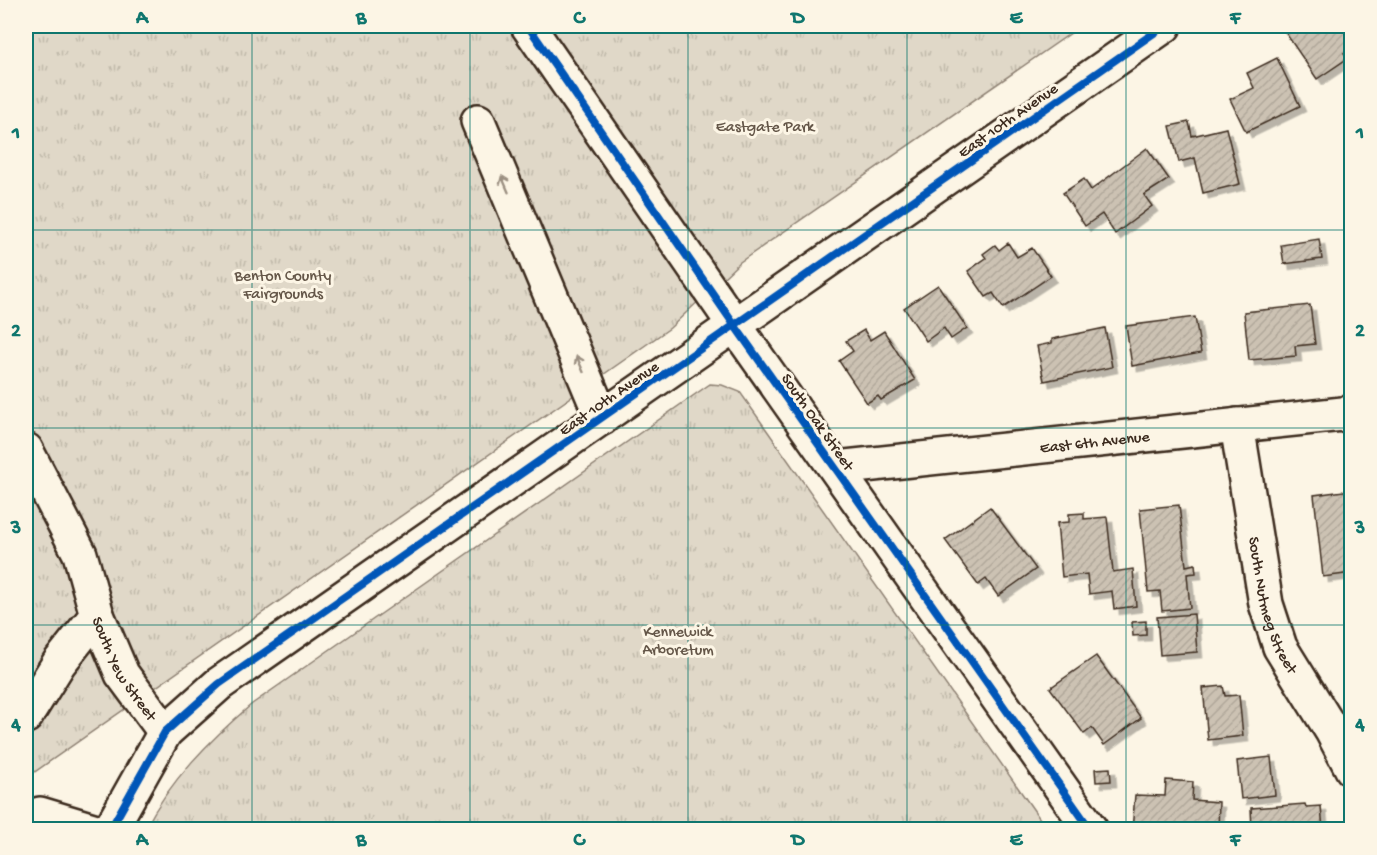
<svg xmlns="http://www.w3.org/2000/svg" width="1377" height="855" font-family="'Gochi Hand',sans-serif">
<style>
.park{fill:url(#park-tufts);stroke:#8e8173;stroke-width:1.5}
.building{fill:url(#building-hatch);stroke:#3b2a1e;stroke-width:1.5;filter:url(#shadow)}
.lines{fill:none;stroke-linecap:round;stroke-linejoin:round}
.minor-casing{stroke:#3b2a1e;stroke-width:38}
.minor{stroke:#fcf5e5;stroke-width:33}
.cycleway-casing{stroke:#fcf5e5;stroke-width:11}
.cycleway{stroke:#0057b8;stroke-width:8}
.oneway{stroke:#9c9082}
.grid{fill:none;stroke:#0f766e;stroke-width:1.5;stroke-opacity:0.55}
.labels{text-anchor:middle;stroke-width:6;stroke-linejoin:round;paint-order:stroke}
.street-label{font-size:16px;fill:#3b2a1e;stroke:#fcf5e5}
.park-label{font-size:16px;fill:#645648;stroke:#fcf5e5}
.neatline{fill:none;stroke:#0f766e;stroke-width:2}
.grid-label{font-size:20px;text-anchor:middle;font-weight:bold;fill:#0f766e}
</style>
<defs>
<pattern id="park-tufts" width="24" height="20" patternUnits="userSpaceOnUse" patternTransform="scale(1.5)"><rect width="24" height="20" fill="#e0d8c8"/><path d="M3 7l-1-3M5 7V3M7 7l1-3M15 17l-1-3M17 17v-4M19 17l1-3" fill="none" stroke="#c1baab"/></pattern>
<pattern id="building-hatch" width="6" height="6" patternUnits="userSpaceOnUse" patternTransform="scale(1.5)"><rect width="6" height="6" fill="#ccc2b3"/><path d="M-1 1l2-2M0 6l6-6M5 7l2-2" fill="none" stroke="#b0a79a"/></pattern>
<filter id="shadow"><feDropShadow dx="5.5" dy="5.5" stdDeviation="0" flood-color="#0004"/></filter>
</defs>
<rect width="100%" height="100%" fill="#fcf5e5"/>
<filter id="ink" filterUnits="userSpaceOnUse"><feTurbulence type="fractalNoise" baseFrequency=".0167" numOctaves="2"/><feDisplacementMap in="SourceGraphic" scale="12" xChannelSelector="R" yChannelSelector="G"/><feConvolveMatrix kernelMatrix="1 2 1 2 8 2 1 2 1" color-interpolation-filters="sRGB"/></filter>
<g filter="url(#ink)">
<g class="park">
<polygon points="26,26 1081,26 740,262 670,328 26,778"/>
<path d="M710,384L722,385L740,392L1047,829H145C170,780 210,740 252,704Z"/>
</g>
<g class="building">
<polygon points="1294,26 1343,26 1352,38 1352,47 1344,53 1348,58 1317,79 1285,32"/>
<polygon points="1277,58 1300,106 1246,132 1230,99 1254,88 1247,73"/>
<polygon points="1189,122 1192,136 1226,128 1240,184 1203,193 1195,158 1179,162 1170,126"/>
<polygon points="1147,148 1169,179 1144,195 1152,206 1115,234 1102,214 1085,226 1063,193 1084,179 1091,190"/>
<polygon points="1319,239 1322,259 1284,264 1281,245"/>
<polygon points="1008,243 1017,257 1032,248 1051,276 1003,308 993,293 986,297 968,271 986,258 983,254 995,245 999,250"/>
<polygon points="938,285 967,328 951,339 944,328 926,341 904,308"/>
<polygon points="1310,305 1315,344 1295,346 1296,356 1249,360 1244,312"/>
<polygon points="1195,317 1201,353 1132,366 1126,326"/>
<polygon points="1105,328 1112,367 1044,381 1037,346 1052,343 1052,339"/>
<polygon points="864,330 870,340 884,331 915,380 881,400 878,396 867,403 839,361 853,351 846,341"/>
<polygon points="1351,490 1352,573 1323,577 1314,495"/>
<polygon points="1179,505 1186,566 1195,564 1196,573 1187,574 1190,608 1162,611 1160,591 1148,592 1140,509"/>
<polygon points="990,507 1036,569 998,596 986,579 978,585 945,540"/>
<polygon points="1084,513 1084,519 1107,517 1113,572 1133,569 1136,606 1114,609 1112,591 1089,594 1087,574 1062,577 1057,523 1069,522 1069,514"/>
<polygon points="1352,602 1352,629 1345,603"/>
<polygon points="1194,614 1197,652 1160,655 1157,617"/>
<polygon points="1146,621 1146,635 1133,636 1132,622"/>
<polygon points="1096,656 1141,718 1104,745 1092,728 1084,734 1050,688"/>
<polygon points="1223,686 1225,696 1239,695 1243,736 1208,740 1203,688"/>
<polygon points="1271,757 1275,795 1241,799 1237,761"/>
<polygon points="1110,768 1111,781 1096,782 1095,769"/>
<polygon points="1166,780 1193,782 1192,800 1219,802 1218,830 1132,830 1135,795 1165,796"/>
<polygon points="1305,804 1306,807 1321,806 1323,830 1252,830 1251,808"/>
</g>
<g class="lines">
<g class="minor-casing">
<g id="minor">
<polyline points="528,26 735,326 1091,830"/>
<polyline points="478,121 602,418"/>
<path id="s1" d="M1237,425L1266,604L1280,647L1332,731L1352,769"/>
<polyline points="26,450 80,554 97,615"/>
<path id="s2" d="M836,468L1352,413"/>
<path id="s3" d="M26,716L59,663L97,615L122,674L165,732"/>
<polyline points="26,818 40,814 93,830"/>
<polyline points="110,830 165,732 219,684 1164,26"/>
</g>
</g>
<use href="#minor" class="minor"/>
<g class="cycleway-casing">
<g id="cycleway">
<polyline points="528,26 735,326 1091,830"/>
<polyline points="110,830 165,732 219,684 1164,26"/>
</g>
</g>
<use href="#cycleway" class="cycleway"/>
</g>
<defs><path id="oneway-shaft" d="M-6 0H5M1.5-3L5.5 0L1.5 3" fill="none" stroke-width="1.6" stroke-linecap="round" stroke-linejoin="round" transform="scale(1.5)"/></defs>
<g class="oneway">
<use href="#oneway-shaft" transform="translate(505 184) rotate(-113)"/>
<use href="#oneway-shaft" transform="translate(580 364) rotate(-113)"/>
</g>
</g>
<path class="grid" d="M252,26V830M470,26V830M688,26V830M907,26V830M1126,26V830M26,230H1352M26,428H1352M26,625H1352"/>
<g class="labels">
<g class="street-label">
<text transform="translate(1007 119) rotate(-35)" y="6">East 10th Avenue</text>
<text transform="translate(608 397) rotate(-35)" y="6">East 10th Avenue</text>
<text transform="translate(819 421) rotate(55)" y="6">South Oak Street</text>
<text dy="6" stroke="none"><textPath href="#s2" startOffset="260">East 6th Avenue</textPath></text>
<text dy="6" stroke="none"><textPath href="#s1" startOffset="184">South Nutmeg Street</textPath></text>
<text dy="6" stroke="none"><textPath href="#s3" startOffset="184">South Yew Street</textPath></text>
</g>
<g class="park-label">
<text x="765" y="131">Eastgate Park</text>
<text x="283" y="280">Benton County<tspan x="283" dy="18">Fairgrounds</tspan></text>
<text x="678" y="636">Kennewick<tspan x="678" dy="18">Arboretum</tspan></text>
</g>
</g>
<rect width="1377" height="855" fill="none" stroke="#fcf5e5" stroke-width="66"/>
<rect x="33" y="33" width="1311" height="789" class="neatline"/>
<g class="grid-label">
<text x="142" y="23">A</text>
<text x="361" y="23">B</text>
<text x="579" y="23">C</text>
<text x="798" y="23">D</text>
<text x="1016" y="23">E</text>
<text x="1235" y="23">F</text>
<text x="16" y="138">1</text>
<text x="1360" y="138">1</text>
<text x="16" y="336">2</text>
<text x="1360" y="336">2</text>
<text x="16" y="533">3</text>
<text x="1360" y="533">3</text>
<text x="16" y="730">4</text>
<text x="1360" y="730">4</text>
<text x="142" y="845">A</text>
<text x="361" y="845">B</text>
<text x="579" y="845">C</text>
<text x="798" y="845">D</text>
<text x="1016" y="845">E</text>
<text x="1235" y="845">F</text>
</g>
</svg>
